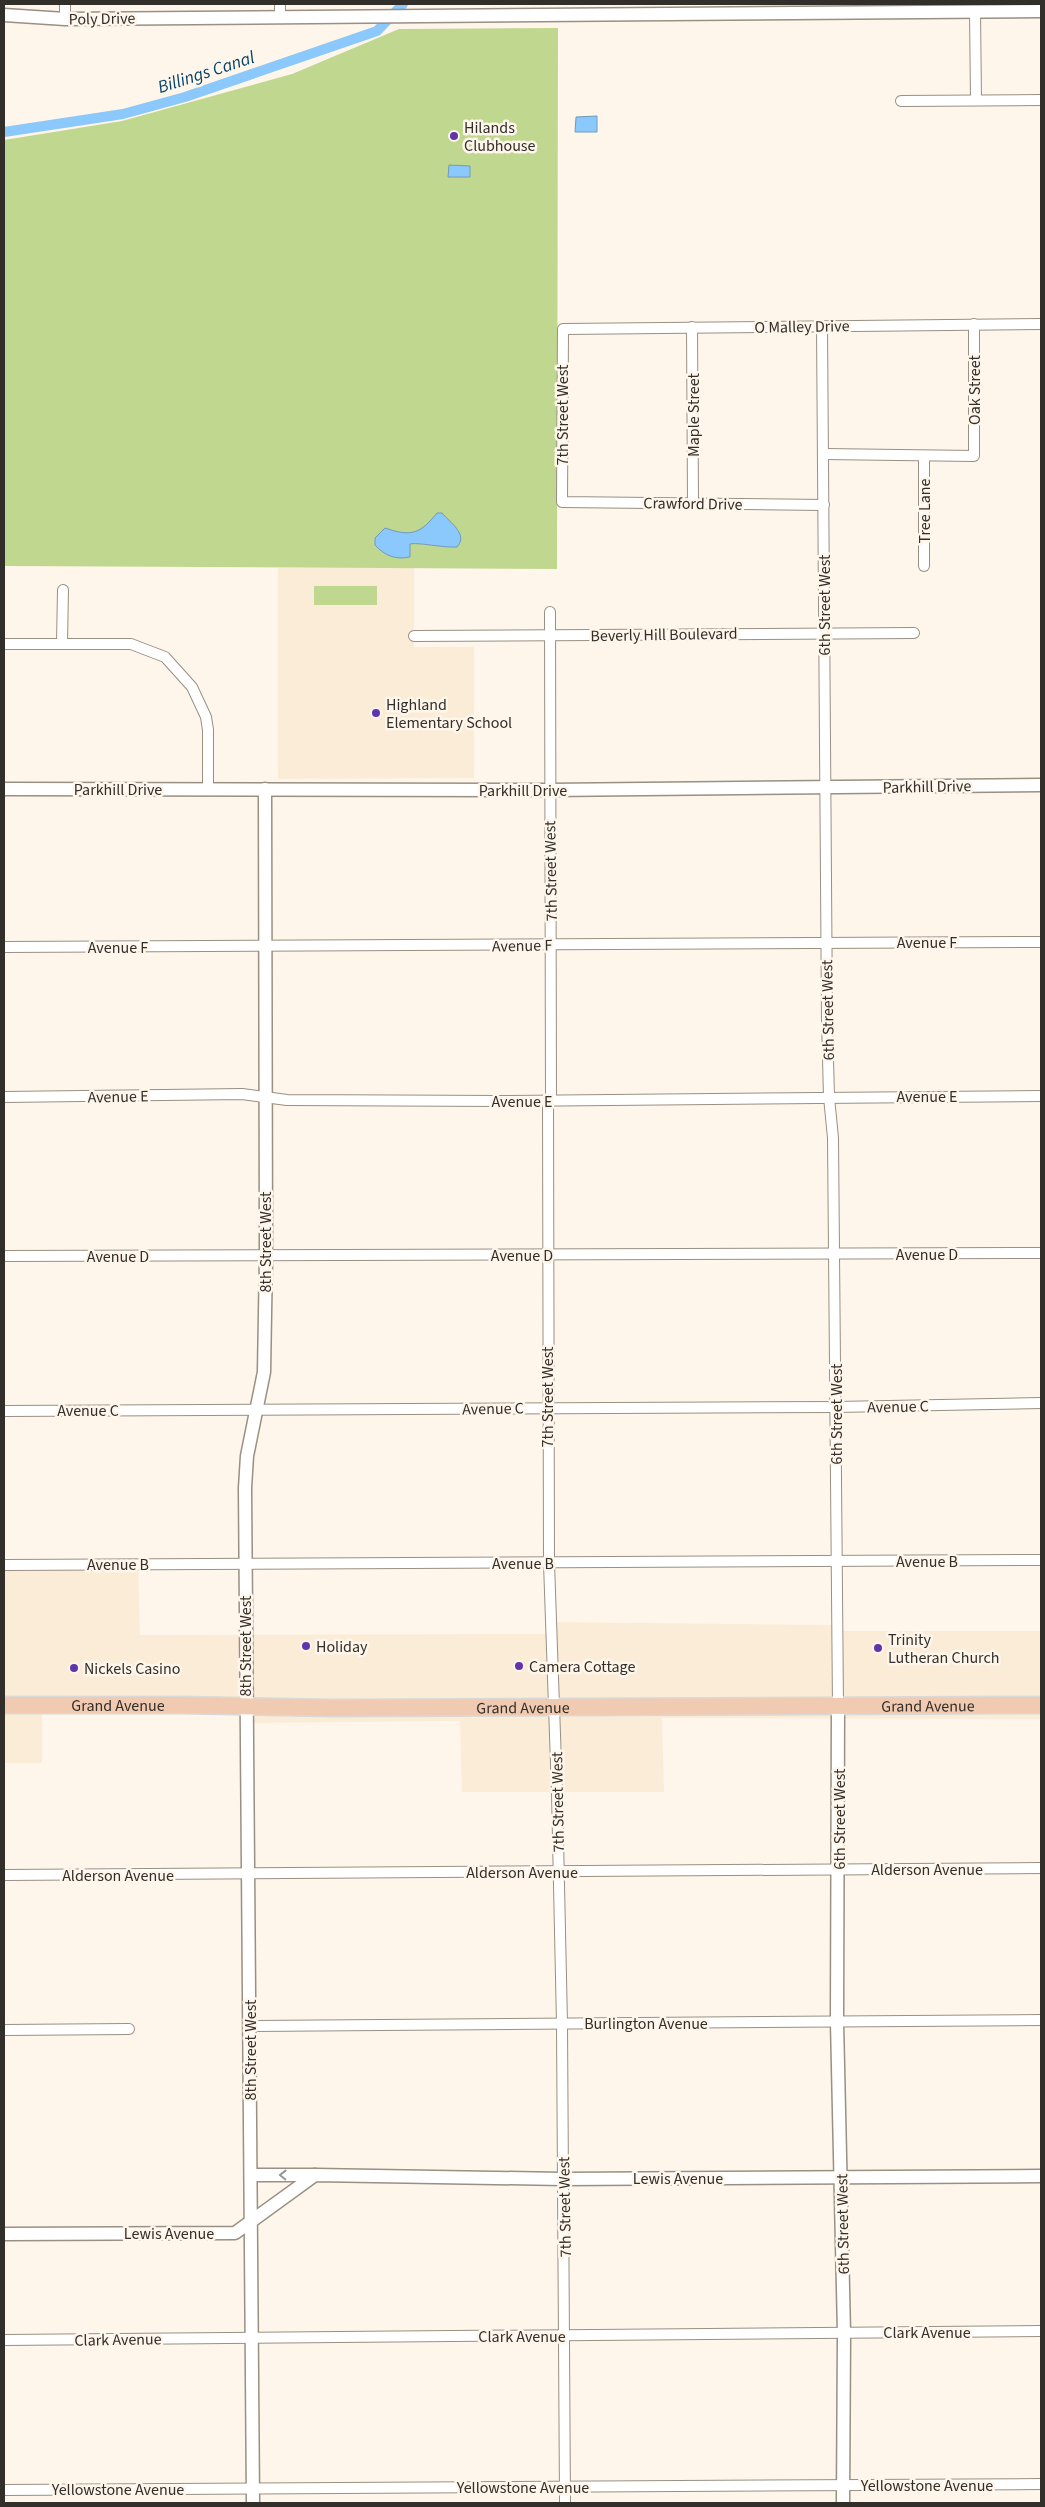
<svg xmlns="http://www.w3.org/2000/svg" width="1045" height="2507" font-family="'Source Sans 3',sans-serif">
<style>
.built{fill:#fbecd7}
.green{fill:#c0d78f}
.water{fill:#8bc8fb;stroke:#709abc}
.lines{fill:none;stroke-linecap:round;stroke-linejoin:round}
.canal{stroke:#8bc8fb;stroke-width:10}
.minor-casing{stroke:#998f82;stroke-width:12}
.tertiary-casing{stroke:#998f82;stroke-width:15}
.primary-casing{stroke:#dad9d8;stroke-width:19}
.minor{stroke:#fff;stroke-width:10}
.tertiary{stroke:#fff;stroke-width:12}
.primary{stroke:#f1cbb1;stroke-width:16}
.oneway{stroke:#989694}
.poi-dot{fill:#6134ac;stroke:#fff6eb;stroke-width:2}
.labels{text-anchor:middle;stroke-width:5;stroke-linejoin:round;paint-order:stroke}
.street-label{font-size:16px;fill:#322e29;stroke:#fff6eb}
.poi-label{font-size:16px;fill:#322e29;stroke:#fff6eb;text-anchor:start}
.water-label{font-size:18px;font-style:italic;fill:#05436b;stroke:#fff6eb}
</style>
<rect width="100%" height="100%" fill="#fff6eb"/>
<g class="built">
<polygon points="278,568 414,568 414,647 474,647 474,778 278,779"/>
<polygon points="138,1564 140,1635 551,1634 550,1622 837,1625 838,1631 1041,1631 1041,1719 662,1718 664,1792 462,1792 460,1721 249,1723 245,1706 42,1705 42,1763 4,1763 4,1565"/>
</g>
<g class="green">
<polygon points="558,28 557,569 4,566 4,140 122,121 292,74 399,29"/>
<rect x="314" y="586" width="63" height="19"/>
</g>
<g class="water">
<polygon points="597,116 597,132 575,132 576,117"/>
<polygon points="449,165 470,166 470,177 448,177"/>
<path d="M437,513H442C449,522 469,534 457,547C444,548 417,542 410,544V557C396,560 385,556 375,545V538L385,528C411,537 420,534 437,513Z"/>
</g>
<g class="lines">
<polyline class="canal" points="4,132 123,114 185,97 377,31 403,4"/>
<g class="minor-casing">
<g id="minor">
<polyline points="280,4 280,16"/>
<polyline points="975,12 976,100"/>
<polyline points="65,19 65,4"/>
<polyline points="901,101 1041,100"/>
<polyline points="822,326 827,1019 829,1097 833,1138 838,1706"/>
<polyline points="692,327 693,502"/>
<polyline points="824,454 974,456 974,324"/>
<polyline points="924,456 924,566"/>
<polyline points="824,505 562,502 563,329 1041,324"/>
<polyline points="550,612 551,1101"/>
<polyline points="414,636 914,633"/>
<polyline points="62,643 63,590"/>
<polyline points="4,644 131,644 165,657 192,687 206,717 208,730 208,789"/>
<polyline points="4,947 1041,942"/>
<polyline points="4,1097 242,1094 287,1100 500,1101 1041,1096"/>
<polyline points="548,1101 549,1563 557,1792 562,2024 565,2503"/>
<polyline points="4,1256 1041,1253"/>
<polyline points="4,1411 836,1407 1041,1403"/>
<polyline points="4,1565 1041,1560"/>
<polyline points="4,1875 1041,1868"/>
<polyline points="250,2026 1041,2020"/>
<polyline points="4,2030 129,2029"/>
<polyline points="4,2340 1041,2331"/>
<polyline points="4,2490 1041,2484"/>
</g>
</g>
<g class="tertiary-casing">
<g id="tertiary">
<polyline points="4,15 65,19 1041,11"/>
<polyline points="4,789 549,790 1041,785"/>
<polyline points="838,1706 837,2022 844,2333 843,2503"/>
<polyline points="251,2175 315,2175"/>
<polyline points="4,2234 235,2233 315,2175 563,2179 1041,2176"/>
<polyline points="253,2503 245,1488 247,1456 264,1372 266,1256 265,789"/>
</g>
</g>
<g class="primary-casing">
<g id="primary">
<path id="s1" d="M4,1705H182L333,1708L1041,1705"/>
</g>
</g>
<use href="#minor" class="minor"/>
<use href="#tertiary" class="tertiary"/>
<use href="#primary" class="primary"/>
</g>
<defs><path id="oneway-chevron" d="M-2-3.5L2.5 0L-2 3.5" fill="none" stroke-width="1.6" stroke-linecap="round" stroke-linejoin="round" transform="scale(1.25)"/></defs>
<use class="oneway" href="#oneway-chevron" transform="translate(283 2175) rotate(-179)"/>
<g class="poi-dot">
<circle cx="454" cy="136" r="5"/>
<circle cx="376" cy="713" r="5"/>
<circle cx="306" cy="1646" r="5"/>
<circle cx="878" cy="1648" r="5"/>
<circle cx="519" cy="1666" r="5"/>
<circle cx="74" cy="1668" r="5"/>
</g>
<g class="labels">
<g class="street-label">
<text transform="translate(102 18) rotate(-1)" y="6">Poly Drive</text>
<text transform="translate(802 326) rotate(-1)" y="6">O Malley Drive</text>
<text transform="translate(974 390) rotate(-90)" y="6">Oak Street</text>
<text transform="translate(562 415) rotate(-90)" y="6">7th Street West</text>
<text transform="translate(693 415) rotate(-90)" y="6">Maple Street</text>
<text transform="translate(693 503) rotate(1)" y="6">Crawford Drive</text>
<text transform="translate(924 511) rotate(-90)" y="6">Tree Lane</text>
<text transform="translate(824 605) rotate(-90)" y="6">6th Street West</text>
<text transform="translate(664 634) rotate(-1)" y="6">Beverly Hill Boulevard</text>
<text transform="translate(927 786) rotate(-1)" y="6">Parkhill Drive</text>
<text x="118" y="795">Parkhill Drive</text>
<text x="523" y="796">Parkhill Drive</text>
<text transform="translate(550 871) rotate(-91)" y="6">7th Street West</text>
<text x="927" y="948">Avenue F</text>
<text transform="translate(522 945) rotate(-1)" y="6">Avenue F</text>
<text x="118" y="953">Avenue F</text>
<text transform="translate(827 1010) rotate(-91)" y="6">6th Street West</text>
<text transform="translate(118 1096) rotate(-1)" y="6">Avenue E</text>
<text x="927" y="1102">Avenue E</text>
<text x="522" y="1107">Avenue E</text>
<text transform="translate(265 1242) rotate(-90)" y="6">8th Street West</text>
<text x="927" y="1260">Avenue D</text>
<text x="522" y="1261">Avenue D</text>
<text x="118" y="1262">Avenue D</text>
<text transform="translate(547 1397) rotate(-90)" y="6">7th Street West</text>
<text transform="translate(898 1406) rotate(-1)" y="6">Avenue C</text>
<text transform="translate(493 1408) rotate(-1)" y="6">Avenue C</text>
<text x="88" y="1416">Avenue C</text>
<text transform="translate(836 1414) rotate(-90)" y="6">6th Street West</text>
<text x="927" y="1567">Avenue B</text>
<text x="523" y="1569">Avenue B</text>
<text x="118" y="1570">Avenue B</text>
<text transform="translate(245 1646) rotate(-90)" y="6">8th Street West</text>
<text dy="6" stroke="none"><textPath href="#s1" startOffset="114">Grand Avenue</textPath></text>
<text dy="6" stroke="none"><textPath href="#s1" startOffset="924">Grand Avenue</textPath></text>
<text dy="6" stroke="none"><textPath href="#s1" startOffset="519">Grand Avenue</textPath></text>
<text transform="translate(557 1802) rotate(-91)" y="6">7th Street West</text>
<text transform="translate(839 1819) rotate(-90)" y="6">6th Street West</text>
<text x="927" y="1875">Alderson Avenue</text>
<text x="522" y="1878">Alderson Avenue</text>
<text x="118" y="1881">Alderson Avenue</text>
<text x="646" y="2029">Burlington Avenue</text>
<text transform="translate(250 2050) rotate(-90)" y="6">8th Street West</text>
<text x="678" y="2184">Lewis Avenue</text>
<text transform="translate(564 2207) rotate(-91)" y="6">7th Street West</text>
<text transform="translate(842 2224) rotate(-91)" y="6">6th Street West</text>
<text x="169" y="2239">Lewis Avenue</text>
<text x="927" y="2338">Clark Avenue</text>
<text x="522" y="2342">Clark Avenue</text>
<text transform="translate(118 2339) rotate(-1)" y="6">Clark Avenue</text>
<text x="927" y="2491">Yellowstone Avenue</text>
<text x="523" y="2493">Yellowstone Avenue</text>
<text x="118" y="2495">Yellowstone Avenue</text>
</g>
<g class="poi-label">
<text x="464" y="133">Hilands<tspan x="464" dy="18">Clubhouse</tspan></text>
<text x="386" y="710">Highland<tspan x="386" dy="18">Elementary School</tspan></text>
<text x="888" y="1645">Trinity<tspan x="888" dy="18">Lutheran Church</tspan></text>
<text x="316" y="1652">Holiday</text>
<text x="529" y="1672">Camera Cottage</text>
<text x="84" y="1674">Nickels Casino</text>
</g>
<g class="water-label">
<text transform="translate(206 72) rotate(-18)" y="6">Billings Canal</text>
</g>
</g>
<rect width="1045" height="2507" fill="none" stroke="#322e29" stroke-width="10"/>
</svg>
